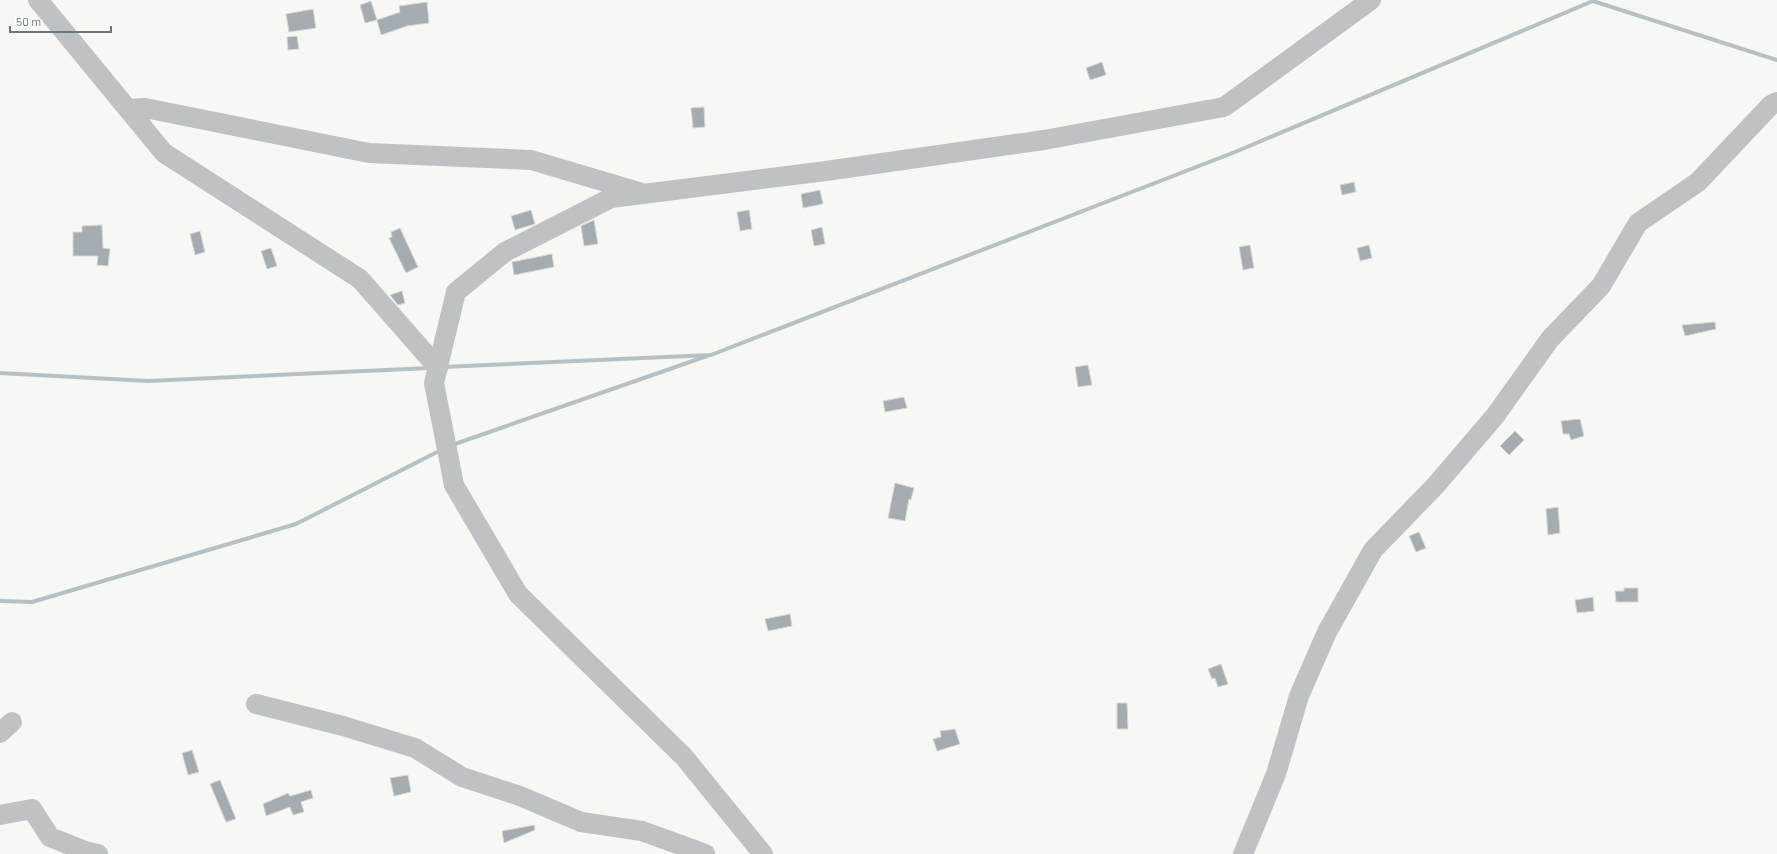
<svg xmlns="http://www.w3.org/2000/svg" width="1777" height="854" font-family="Barlow,sans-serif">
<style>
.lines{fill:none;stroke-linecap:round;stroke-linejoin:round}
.stream{stroke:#b5c1c4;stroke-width:4}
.building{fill:#a4acb1;stroke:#d8d8d7}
.minor{stroke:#bec2c5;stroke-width:20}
</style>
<rect width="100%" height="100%" fill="#f7f7f4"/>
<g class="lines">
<g class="stream">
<polyline points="443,367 711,355 1235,152 1593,1 1777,60"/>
<polyline points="0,373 148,381 430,368"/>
<polyline points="452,445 707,356"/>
<polyline points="0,601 32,602 296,524 441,450"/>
</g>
</g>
<g class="building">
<polygon points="371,1 377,20 365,23 360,5"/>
<polygon points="427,2 429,23 407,26 381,35 377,20 400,12 399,6"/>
<polygon points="313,9 316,28 289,32 286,14"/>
<polygon points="297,36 299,49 288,50 287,37"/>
<polygon points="1102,62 1106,75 1090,80 1086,68"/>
<polygon points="704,107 705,127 693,128 691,108"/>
<polygon points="1354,182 1356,192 1342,195 1340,185"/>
<polygon points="820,190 823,204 803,208 801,194"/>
<polygon points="531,210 535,224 515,230 511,216"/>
<polygon points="749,210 752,229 740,231 737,212"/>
<polygon points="594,220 598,244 584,246 581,226"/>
<polygon points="102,225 103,248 110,249 108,266 97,265 98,256 73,256 73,232 82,232 82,226"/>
<polygon points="822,227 825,244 814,246 811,230"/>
<polygon points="400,228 418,267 406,273 389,238 392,237 391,232"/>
<polygon points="200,231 205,252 195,255 190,234"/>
<polygon points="1250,245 1254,268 1243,270 1239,247"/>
<polygon points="1369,245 1372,258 1360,261 1357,248"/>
<polygon points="271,248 277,266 267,269 261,251"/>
<polygon points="552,254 554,267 514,275 512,262"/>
<polygon points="402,291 405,303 398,305 390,295"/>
<polygon points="1715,322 1716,329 1685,336 1682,325"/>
<polygon points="1088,365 1092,385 1078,387 1075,367"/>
<polygon points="904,397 907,408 885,412 883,401"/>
<polygon points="1580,419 1584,436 1571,440 1569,434 1563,434 1561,421"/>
<polygon points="1515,431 1524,440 1509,455 1500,446"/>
<polygon points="895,483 914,488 911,500 909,499 905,521 888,518"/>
<polygon points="1558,507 1560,533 1548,535 1546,509"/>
<polygon points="1419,532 1426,548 1416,552 1409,536"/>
<polygon points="1624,588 1638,588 1638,602 1616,602 1615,591 1624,591"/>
<polygon points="1593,597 1594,611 1577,613 1575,600"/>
<polygon points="790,614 792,626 768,631 765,619"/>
<polygon points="1221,664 1228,684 1218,687 1215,678 1212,679 1208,669"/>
<polygon points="1117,703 1127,703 1128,729 1117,729"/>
<polygon points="955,729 960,744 937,751 933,739 941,737 940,731"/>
<polygon points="192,750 199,772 188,775 182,753"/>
<polygon points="408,775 411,792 394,796 390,778"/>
<polygon points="220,780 236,819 226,822 210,784"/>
<polygon points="311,790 313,798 301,802 304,812 293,815 290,807 266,816 263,804 288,793 290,796"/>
<polygon points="534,825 535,830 504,843 502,831"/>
</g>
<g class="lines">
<g class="minor">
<polyline points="38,0 164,153 360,279 438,368"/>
<polyline points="128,109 145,108 369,153 531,160 639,192"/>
<polyline points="256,704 343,726 415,748 462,777 520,796 581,822 642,831 705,854"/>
<polyline points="0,733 12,722"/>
<polyline points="0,815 32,809 50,837 85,851 98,854"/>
<polyline points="763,854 684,757 518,594 454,485 434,383 456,292 505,252 611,198 826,171 1044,140 1224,107 1371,0"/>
<polyline points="1243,854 1276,774 1299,696 1327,632 1373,550 1436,485 1495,416 1550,339 1601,286 1638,223 1698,182 1771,105 1777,102"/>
</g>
</g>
<path d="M10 26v6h101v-6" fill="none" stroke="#697982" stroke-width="2"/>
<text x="16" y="26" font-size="12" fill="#697982" stroke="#ffffff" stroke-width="3" paint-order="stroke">50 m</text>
</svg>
